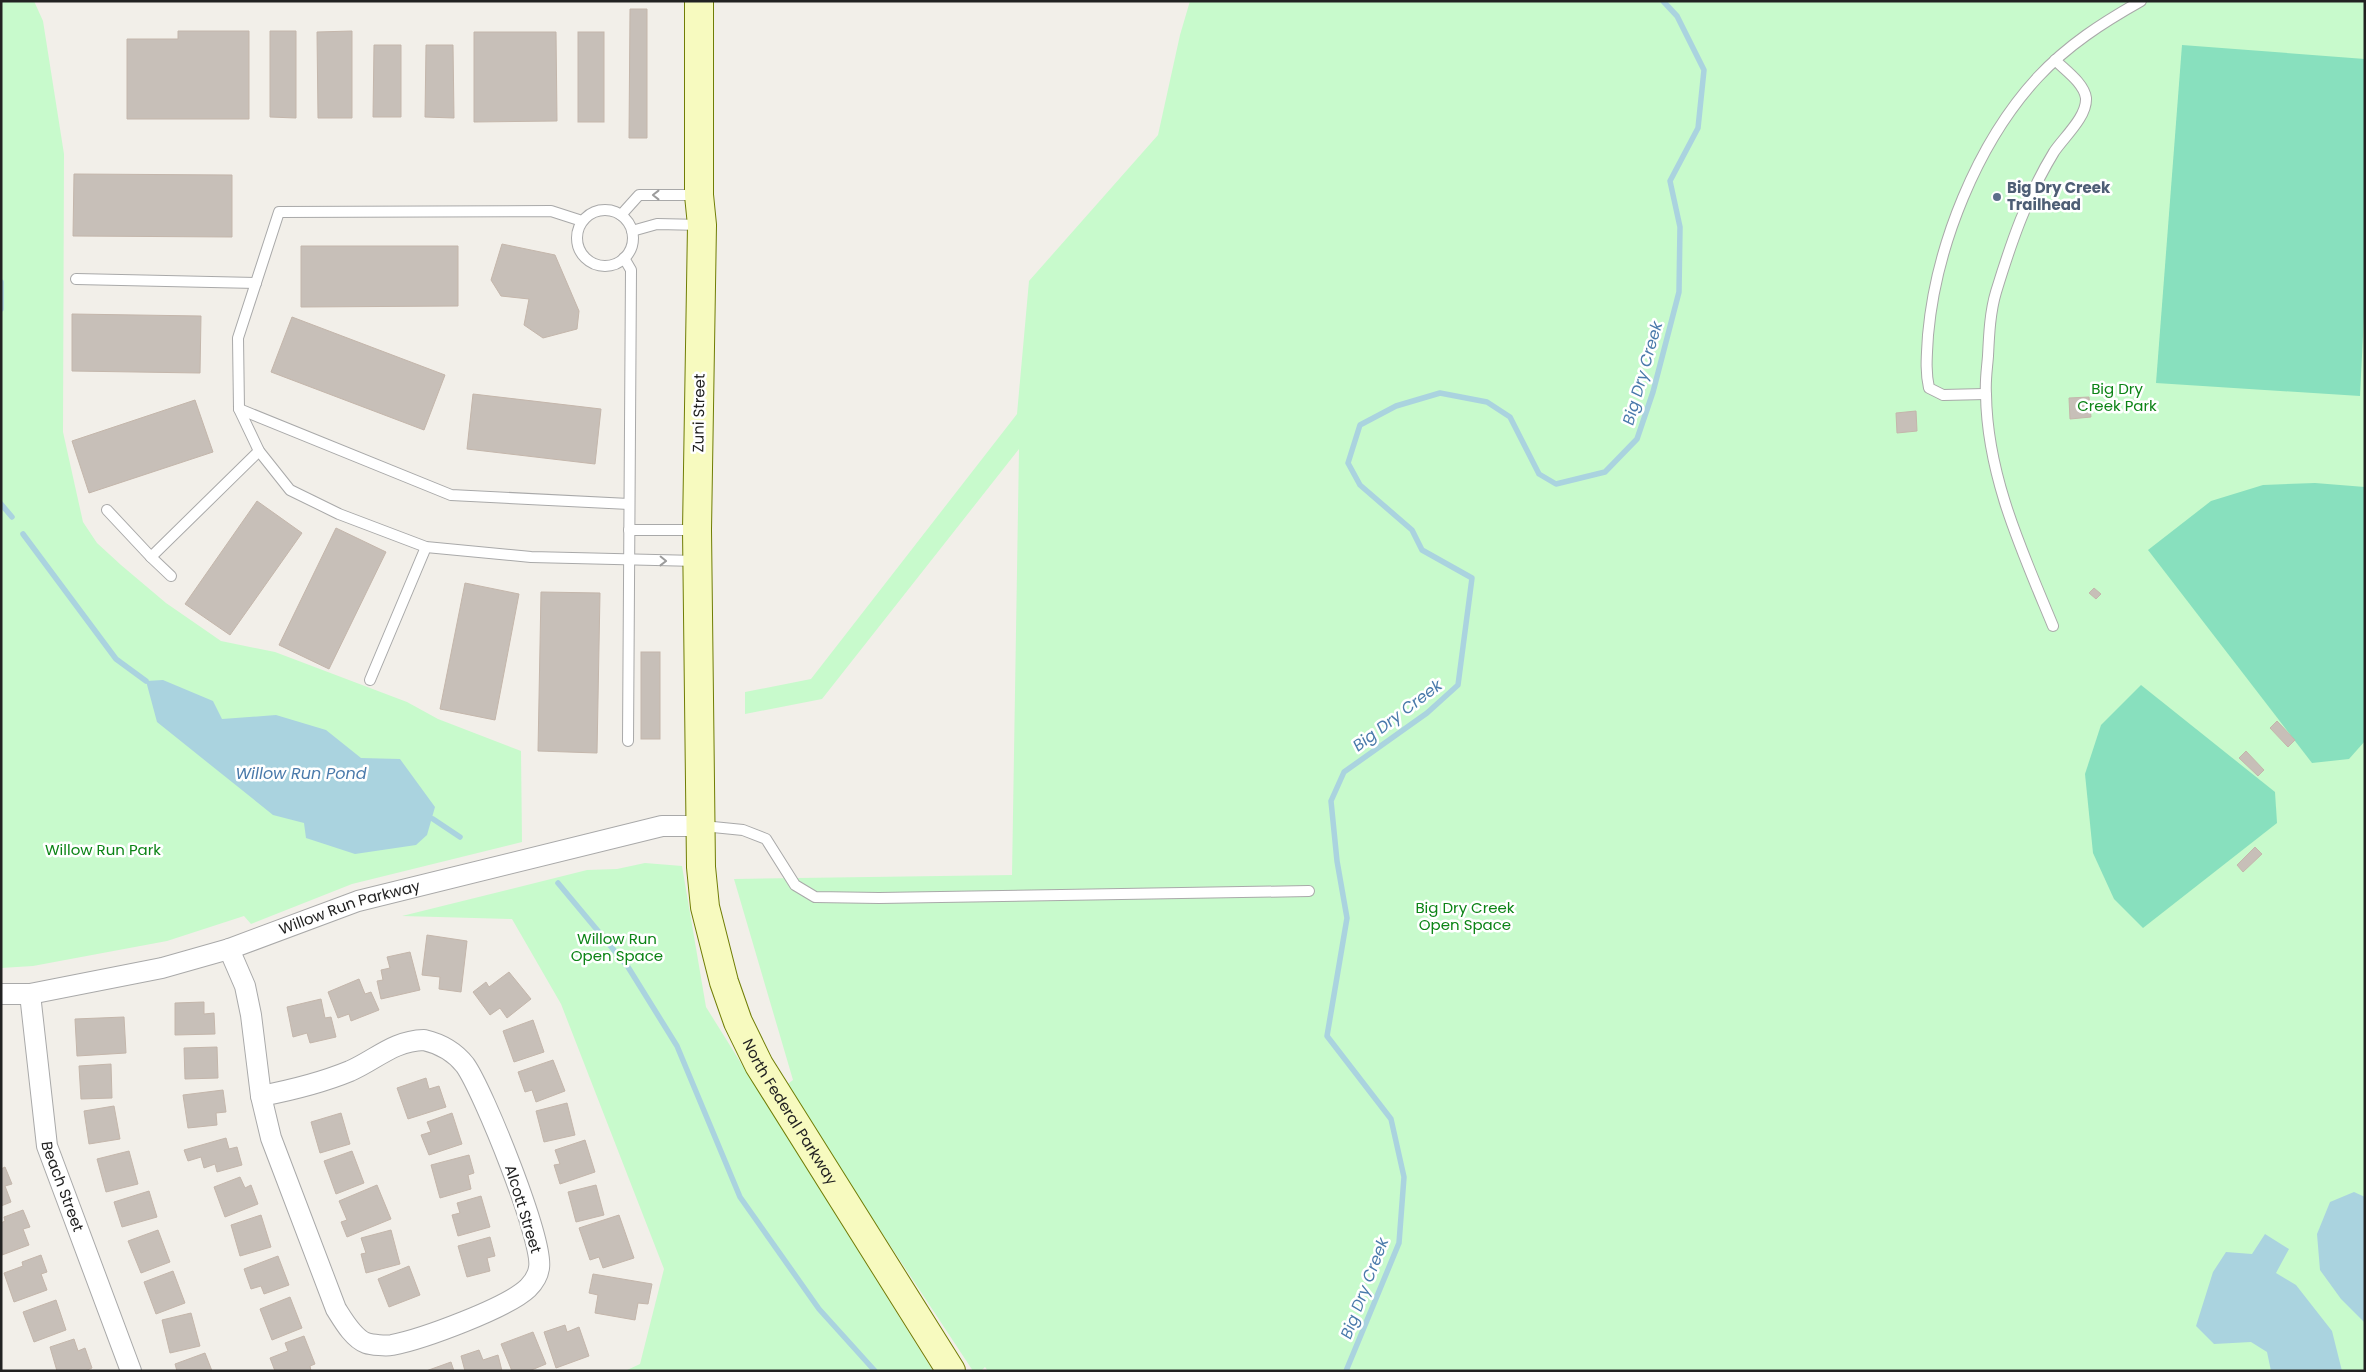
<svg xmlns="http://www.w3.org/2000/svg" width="2366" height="1372" font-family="Poppins,sans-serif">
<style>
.park{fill:#c8facc}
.pitch{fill:#88e0be}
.water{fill:#aad3df}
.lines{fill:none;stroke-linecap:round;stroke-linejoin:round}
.stream{stroke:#aad3df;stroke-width:5.5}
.building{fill:#c7bfb8;stroke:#c4b6ab}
.lane-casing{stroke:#a9a9a9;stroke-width:12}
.street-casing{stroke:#a9a9a9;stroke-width:22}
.secondary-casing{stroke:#707d05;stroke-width:30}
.lane{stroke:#fff;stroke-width:10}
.street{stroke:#fff;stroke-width:20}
.secondary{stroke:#f7fabf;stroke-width:28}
.oneway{stroke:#9c9c9c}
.service-dot{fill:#5c6f8a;stroke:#fff;stroke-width:2}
.labels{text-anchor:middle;stroke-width:5;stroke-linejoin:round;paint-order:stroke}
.service-label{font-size:15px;font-weight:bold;fill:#4e5e75;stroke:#fff;text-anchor:start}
.park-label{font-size:15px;fill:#0c8416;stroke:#fff}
.street-label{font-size:15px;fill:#222;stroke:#fff}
.water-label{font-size:16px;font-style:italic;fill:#4a7aab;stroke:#fff}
</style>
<rect width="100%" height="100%" fill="#f2efe9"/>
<g class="park">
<polygon points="1,1 34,1 43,21 64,154 63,432 83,522 97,543 121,565 166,603 221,641 275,652 407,702 438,719 521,751 522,842 352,884 251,924 244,916 167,941 33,966 1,968"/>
<polygon points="1190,1 2365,1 2365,1371 988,1371 985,1367 981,1371 973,1371 785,1086 793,1080 734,879 1012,875 1019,449 822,699 745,714 745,692 811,679 1017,414 1029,281 1158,135 1180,35"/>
<polygon points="645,863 682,866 706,1007 933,1371 625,1371 640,1364 664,1269 561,1004 512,919 402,916 587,870 617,869"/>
</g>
<g class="pitch">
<polygon points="2182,45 2365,59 2365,295 2360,396 2156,383"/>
<polygon points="2315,483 2365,487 2365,741 2349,759 2312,763 2148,550 2211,501 2263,485"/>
<polygon points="2141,685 2275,792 2277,823 2143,928 2114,899 2093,853 2085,774 2101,725"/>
</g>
<g class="water">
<polygon points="163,680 213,701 222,719 276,715 326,730 361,758 400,759 435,807 427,835 416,845 355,854 306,838 304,823 273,815 157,722 146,681"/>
<polygon points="2354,1192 2365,1197 2365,1323 2341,1299 2320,1270 2317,1234 2330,1202"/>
<polygon points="2265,1234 2289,1249 2276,1273 2296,1285 2332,1331 2342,1371 2271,1371 2267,1352 2251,1342 2214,1344 2196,1326 2213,1272 2226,1252 2252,1254"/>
</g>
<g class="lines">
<g class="stream">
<polyline points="1,282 1,309"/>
<polyline points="1,504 12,517"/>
<polyline points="23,534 116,659 146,681"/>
<polyline points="433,819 460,837"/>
<polyline points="558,883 628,967 677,1046 740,1197 819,1309 875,1371"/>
<polyline points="1346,1371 1399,1243 1404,1177 1391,1119 1327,1036 1347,918 1337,861 1331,801 1344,772 1427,713 1458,685 1472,578 1422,550 1412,530 1360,485 1348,463 1360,425 1396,406 1440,393 1487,402 1510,417 1539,474 1556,484 1605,472 1637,439 1653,392 1679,292 1680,227 1670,181 1698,128 1704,70 1677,16 1663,1"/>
</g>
</g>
<g class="building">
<polygon points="630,9 647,9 647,138 629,138"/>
<polygon points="178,31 249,31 249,119 127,119 127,39 178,39"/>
<polygon points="270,31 296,31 296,118 270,117"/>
<polygon points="352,31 352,118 318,118 317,32"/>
<polygon points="474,32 556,32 557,121 474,122"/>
<rect x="578" y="32" width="26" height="90"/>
<polygon points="374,45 401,45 401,117 373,117"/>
<polygon points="426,45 453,45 454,118 425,117"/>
<polygon points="74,174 232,175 232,237 73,236"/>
<polygon points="502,244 555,255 579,311 577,329 543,338 524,325 529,299 501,296 491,280"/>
<polygon points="301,246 458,246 458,306 301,307"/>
<polygon points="72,314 201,316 200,373 72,371"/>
<polygon points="292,317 445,375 424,430 271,372"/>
<polygon points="473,394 601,409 595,464 467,449"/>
<polygon points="2089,397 2091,417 2070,419 2069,398"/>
<polygon points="195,400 213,452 89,493 72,441"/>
<polygon points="1916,411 1917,431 1897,433 1896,413"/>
<polygon points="257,501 302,533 230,635 185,604"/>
<polygon points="336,528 386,552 329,669 279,645"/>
<polygon points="465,583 519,594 495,720 440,709"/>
<polygon points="2094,588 2101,594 2096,599 2089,593"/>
<polygon points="541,592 600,593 597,753 538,751"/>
<rect x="641" y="652" width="19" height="87"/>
<polygon points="2277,721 2295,740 2288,747 2270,728"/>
<polygon points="2246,751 2264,770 2258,776 2239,758"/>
<polygon points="2255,847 2262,854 2243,872 2237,865"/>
<polygon points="427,935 467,941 461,992 439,989 440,977 422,975"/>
<polygon points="410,952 420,990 381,999 377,981 383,980 381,970 390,968 387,957"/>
<polygon points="509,972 531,999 507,1018 500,1008 490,1015 473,992 486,982 489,987"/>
<polygon points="359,979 365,994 371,992 379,1010 351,1021 349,1014 338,1018 328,992"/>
<polygon points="321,999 325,1018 331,1017 336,1037 310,1043 307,1033 293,1037 287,1007"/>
<polygon points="204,1002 204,1014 214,1013 215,1034 175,1035 175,1003"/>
<polygon points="124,1017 126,1053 77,1056 75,1019"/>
<polygon points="533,1020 544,1052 514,1062 503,1031"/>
<polygon points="217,1047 218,1078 185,1079 184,1048"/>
<polygon points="553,1060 565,1091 536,1102 532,1090 525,1092 518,1072"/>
<polygon points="111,1064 112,1098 81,1099 79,1066"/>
<polygon points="426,1078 429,1089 439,1086 446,1107 408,1119 397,1088"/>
<polygon points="223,1090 226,1112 216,1113 217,1125 188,1128 183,1095"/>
<polygon points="567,1103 575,1135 544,1142 536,1111"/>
<polygon points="114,1106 120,1139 89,1144 84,1111"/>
<polygon points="341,1113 350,1144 320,1153 311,1122"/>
<polygon points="452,1113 462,1144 429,1155 421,1135 431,1132 427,1122"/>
<polygon points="226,1138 229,1149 237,1147 242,1165 217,1172 215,1164 204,1168 201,1157 188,1161 184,1150"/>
<polygon points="585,1140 595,1172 560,1184 554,1165 560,1164 555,1150"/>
<polygon points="129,1151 138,1184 106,1192 97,1159"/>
<polygon points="352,1151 364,1183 336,1194 324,1161"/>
<polygon points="469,1155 474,1173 468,1175 471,1189 440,1198 431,1165"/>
<polygon points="5,1167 12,1184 5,1186 11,1202 1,1206 1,1169"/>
<polygon points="240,1177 245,1188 251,1185 258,1204 225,1217 214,1187"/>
<polygon points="377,1185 391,1219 347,1237 341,1222 347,1220 339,1201"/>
<polygon points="596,1185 604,1215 576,1222 568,1192"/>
<polygon points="149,1191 157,1217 122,1227 114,1202"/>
<polygon points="481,1196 490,1227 458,1236 452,1215 460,1213 457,1203"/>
<polygon points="23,1210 30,1227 23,1229 29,1245 2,1255 1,1223 5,1221 4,1217"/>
<polygon points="261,1215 271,1247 240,1256 231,1225"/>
<polygon points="619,1215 634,1258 603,1268 599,1257 590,1260 579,1228"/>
<polygon points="158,1230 170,1262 141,1273 128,1241"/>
<polygon points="391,1230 400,1264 366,1273 361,1254 366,1253 361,1238"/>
<polygon points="490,1237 495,1256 487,1258 490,1271 467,1277 458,1246"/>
<polygon points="41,1255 47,1272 41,1274 47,1290 14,1302 4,1273 23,1266 22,1262"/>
<polygon points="278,1256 289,1285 264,1294 261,1286 251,1289 244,1269"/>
<polygon points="409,1266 420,1295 389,1307 378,1279"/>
<polygon points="173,1271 185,1303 156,1314 144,1282"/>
<polygon points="593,1274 652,1284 648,1304 638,1303 635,1320 595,1313 598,1295 589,1293"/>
<polygon points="290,1297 302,1328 272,1340 260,1309"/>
<polygon points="56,1300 66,1330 34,1342 23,1312"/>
<polygon points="191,1313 200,1346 170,1353 162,1320"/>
<polygon points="565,1325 567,1332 579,1327 589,1356 556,1368 544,1332"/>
<polygon points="533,1332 546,1364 529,1371 512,1371 501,1344"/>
<polygon points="304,1336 315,1364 310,1366 311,1371 275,1371 270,1358 288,1351 285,1343"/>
<polygon points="74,1339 78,1351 85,1348 92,1368 85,1371 57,1371 50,1347"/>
<polygon points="479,1350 483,1360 498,1355 502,1371 465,1371 461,1356"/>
<polygon points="205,1353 212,1371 177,1371 175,1364"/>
<polygon points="451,1362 454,1371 426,1371"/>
</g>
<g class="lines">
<g class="lane-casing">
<g id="lane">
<circle cx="605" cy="238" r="28"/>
<polyline points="621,215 639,195 698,195"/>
<polyline points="582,221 551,211 279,212 238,338 239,409 259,451 290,490 339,514 426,547 531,557 697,561"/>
<polyline points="632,231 657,224 702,225"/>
<polyline points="624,258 631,270 628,741"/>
<polyline points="76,279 256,283"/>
<path d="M1985,394L1943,395L1929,388C1925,370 1927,354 1928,335C1936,246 1977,143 2038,77C2068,45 2102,23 2141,1"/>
<polyline points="239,409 451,495 629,504"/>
<polyline points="107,510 151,557 259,451"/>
<polyline points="629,530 696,530"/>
<polyline points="151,557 171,576"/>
<path d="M2053,626C2022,551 1987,476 1986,394C1985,381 1987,369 1988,356C1989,335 1990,312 1996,292C2011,243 2027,196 2054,152C2064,137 2087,117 2086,98C2084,83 2065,70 2055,60"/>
<polyline points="370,680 426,547"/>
<polyline points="703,826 743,830 766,839 795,885 815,897 879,898 1309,891"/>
</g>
</g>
<g class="street-casing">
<g id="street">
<polyline points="229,949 245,986 251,1015 261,1096"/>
<path id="s1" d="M1,994H30L162,968L229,949L358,901L662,826H699"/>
<path id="s2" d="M30,994L47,1146L131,1371"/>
<path d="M424,1040C441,1044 454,1051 465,1065C483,1090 544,1241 539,1268C538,1275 533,1283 528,1288C507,1308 423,1339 392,1345C386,1346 372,1345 366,1343C353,1338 343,1320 336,1309L271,1138L261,1096C292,1090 321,1083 350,1071C377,1059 393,1041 424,1040Z"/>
</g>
</g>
<g class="secondary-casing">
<g id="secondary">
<path id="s3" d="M699,1V195L702,225L697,530L701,867L705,907L724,982L738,1022L759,1065L951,1371"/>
</g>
</g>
<use href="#lane" class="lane"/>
<use href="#street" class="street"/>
<use href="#secondary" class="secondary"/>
</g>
<defs><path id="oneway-chevron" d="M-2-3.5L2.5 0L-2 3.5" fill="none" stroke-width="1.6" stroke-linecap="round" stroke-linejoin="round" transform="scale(1.25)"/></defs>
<g class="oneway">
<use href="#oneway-chevron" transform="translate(656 195) rotate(180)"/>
<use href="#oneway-chevron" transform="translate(663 561) rotate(1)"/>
</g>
<circle class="service-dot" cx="1997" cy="197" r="5"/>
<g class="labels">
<g class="service-label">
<text x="2007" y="193">Big Dry Creek<tspan x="2007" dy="17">Trailhead</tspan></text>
</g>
<g class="park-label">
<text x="2117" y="394">Big Dry<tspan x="2117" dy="17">Creek Park</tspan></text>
<text x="103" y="855">Willow Run Park</text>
<text x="1465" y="913">Big Dry Creek<tspan x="1465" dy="17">Open Space</tspan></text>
<text x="617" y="944">Willow Run<tspan x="617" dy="17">Open Space</tspan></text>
</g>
<g class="street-label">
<text transform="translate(699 413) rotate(-89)" y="5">Zuni Street</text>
<text dy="5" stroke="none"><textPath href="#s1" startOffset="361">Willow Run Parkway</textPath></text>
<text dy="5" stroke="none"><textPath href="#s3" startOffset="1130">North Federal Parkway</textPath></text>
<text dy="5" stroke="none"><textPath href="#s2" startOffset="196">Beach Street</textPath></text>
<text transform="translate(523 1209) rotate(73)" y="5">Alcott Street</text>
</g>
<g class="water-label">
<text transform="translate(1642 373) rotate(-74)" y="6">Big Dry Creek</text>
<text transform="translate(1397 715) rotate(-37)" y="6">Big Dry Creek</text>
<text x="301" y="779">Willow Run Pond</text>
<text transform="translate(1364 1288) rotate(-69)" y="6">Big Dry Creek</text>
</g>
</g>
<rect width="2366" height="1372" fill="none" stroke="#222222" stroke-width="5"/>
</svg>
